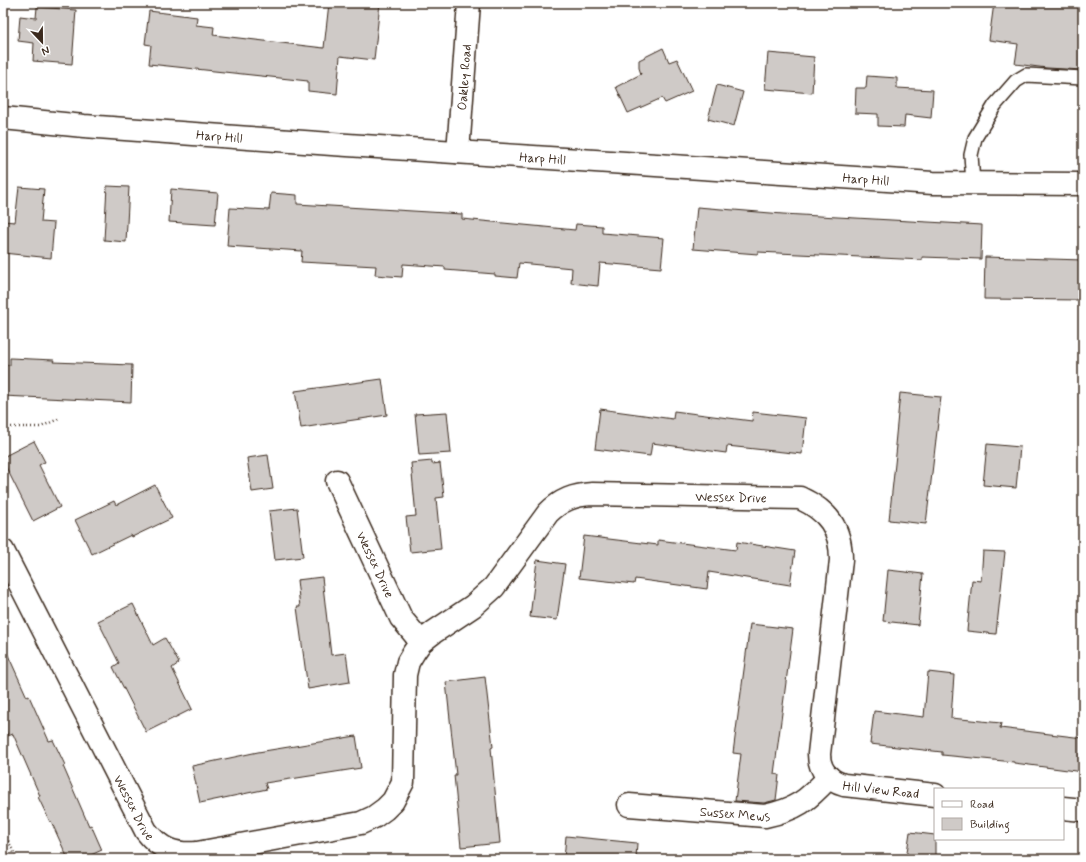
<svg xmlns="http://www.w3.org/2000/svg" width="1086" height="862" font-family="Mynerve,sans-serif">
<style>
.building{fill:#cfcac7;stroke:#3b2a1e}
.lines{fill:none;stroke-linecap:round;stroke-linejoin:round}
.lane-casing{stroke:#3b2a1e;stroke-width:16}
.street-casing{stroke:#3b2a1e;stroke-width:25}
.secondary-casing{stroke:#3b2a1e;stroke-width:25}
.path{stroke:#3b2a1e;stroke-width:2.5;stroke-dasharray:1 3;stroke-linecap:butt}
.lane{stroke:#fff;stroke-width:13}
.street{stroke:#fff;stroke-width:22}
.secondary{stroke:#fff;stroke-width:22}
.labels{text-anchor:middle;stroke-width:4;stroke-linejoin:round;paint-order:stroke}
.street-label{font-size:13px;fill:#3b2a1e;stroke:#fff}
</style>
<rect width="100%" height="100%" fill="#fff"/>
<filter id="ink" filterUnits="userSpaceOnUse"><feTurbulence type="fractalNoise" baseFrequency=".025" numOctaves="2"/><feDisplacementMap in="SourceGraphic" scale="8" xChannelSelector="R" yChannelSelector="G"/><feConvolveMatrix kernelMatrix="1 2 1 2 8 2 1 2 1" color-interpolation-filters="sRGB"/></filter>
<g filter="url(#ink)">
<g class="building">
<polygon points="329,3 380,3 374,60 340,56 337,94 308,91 308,81 149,64 151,45 145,44 149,11 197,17 196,25 214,27 213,35 324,48"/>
<polygon points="994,3 1083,3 1083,70 1047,68 1015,64 1018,44 989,40"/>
<polygon points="37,7 76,10 72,64 33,61 34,43 18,41 20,16 36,18"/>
<polygon points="663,48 669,62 677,59 692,91 665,103 662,98 628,113 616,87 641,74 639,68 639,60"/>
<polygon points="768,53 814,57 812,93 765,89"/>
<polygon points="867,76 897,78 897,88 933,90 931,118 905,115 904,127 878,126 878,114 855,113 856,88 866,88"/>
<polygon points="717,85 743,92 734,126 708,119"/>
<polygon points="107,186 129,187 126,242 104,240"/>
<polygon points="19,187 44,189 41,222 54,223 51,258 3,253 3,221 15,222"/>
<polygon points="171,189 218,193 215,225 169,222"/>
<polygon points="271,193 297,195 297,204 462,214 462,219 575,230 576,224 602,226 602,233 664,238 661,268 600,263 598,286 571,283 572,268 519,263 517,278 495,276 495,274 445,270 445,267 403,264 402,277 375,275 376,266 301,262 302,251 227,246 230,208 269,210"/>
<polygon points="697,207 783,214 982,225 981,259 922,257 922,260 758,252 758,254 693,249"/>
<polygon points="985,257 1083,260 1083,300 984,299"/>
<polygon points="10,358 54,360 53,362 132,365 131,402 3,396 3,365 10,365"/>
<polygon points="382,379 387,415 301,428 295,391"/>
<polygon points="900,393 941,397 926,524 889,520 897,445 895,445"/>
<polygon points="600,409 673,419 674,411 752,421 753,412 806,418 802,454 727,446 726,453 652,443 650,456 595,449"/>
<polygon points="447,412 451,453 419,455 415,414"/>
<polygon points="34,441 45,462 39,465 60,507 33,521 3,461 3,457"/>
<polygon points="987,444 1020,447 1016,488 983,485"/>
<polygon points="268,455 273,489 252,492 247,458"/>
<polygon points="432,461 432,464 440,463 444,497 436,498 441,549 410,552 406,517 416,516 411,463"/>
<polygon points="155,485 172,518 132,537 131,535 92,554 75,520 114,501 116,505"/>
<polygon points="297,508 303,557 275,560 269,511"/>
<polygon points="584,536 658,545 658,540 736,550 737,542 795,551 790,585 709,572 707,589 635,579 634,584 579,578"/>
<polygon points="983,551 1005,552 996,634 967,631 972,580 981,581"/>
<polygon points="537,560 565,564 557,620 530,617"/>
<polygon points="888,570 923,574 918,625 883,621"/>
<polygon points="322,577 331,655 346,653 350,682 308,689 297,607 300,607 297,580"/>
<polygon points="133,604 153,645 165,638 179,663 172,668 192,709 146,732 113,667 119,663 98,621"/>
<polygon points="750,624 793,629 774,774 779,775 776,800 764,803 735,801 741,754 733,753"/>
<polygon points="3,644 27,697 29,696 49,741 53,740 65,765 63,766 89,826 91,825 102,850 82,859 68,859 51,821 50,822 38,797 40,796 13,734 8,736 3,724"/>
<polygon points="928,672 954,675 951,718 1001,723 1000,728 1083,738 1083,772 1014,763 1014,762 942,755 942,752 870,744 874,711 924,717"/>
<polygon points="485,677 493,747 491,748 500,843 461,847 454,775 456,775 446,682"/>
<polygon points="356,736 361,768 265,783 267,789 200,803 192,766 258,752"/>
<polygon points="910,832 935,835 935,859 906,859"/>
<polygon points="566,836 637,843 636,859 564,859"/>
</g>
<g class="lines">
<g class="lane-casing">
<polyline id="lane" points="973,183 971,155 975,138 995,105 1016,81 1026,75 1083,78"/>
</g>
<g class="street-casing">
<g id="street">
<path id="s1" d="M458,152L469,3"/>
<path id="s2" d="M337,481L401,618L421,642"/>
<path id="s3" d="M3,551L146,831C160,849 174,855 197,853L361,823L374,817L385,809L393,801L403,782L405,675L408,662L414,652L421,642L434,632L473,606L494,587L548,513C561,500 574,495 592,494L800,498C828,511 841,528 841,560L819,754C819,770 829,781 844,785L935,795"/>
<path id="s4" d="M629,805L765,816C797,809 807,801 829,777"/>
<polyline points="1063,808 1083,810"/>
</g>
</g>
<g class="secondary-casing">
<g id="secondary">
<path id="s5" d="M3,118L84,126L332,144L933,183L1083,184"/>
</g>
</g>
<g class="path">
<polyline points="3,427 41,427 60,418"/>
<polyline points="3,830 17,859"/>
</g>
<use href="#lane" class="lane"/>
<use href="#street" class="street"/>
<use href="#secondary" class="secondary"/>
</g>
</g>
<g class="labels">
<g class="street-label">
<text dy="5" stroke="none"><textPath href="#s1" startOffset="75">Oakley Road</textPath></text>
<text dy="5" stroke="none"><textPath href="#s5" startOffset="217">Harp Hill</textPath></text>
<text dy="5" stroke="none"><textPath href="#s5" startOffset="541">Harp Hill</textPath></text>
<text dy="5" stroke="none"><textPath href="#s5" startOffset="865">Harp Hill</textPath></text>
<text dy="5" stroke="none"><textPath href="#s3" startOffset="1116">Wessex Drive</textPath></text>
<text dy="5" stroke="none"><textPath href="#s2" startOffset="92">Wessex Drive</textPath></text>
<text dy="5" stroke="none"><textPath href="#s3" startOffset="1540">Hill View Road</textPath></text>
<text dy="5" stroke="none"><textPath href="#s3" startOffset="288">Wessex Drive</textPath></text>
<text dy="5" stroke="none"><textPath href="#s4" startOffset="106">Sussex Mews</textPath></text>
</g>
</g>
<rect width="1086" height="862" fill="none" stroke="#fff" stroke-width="16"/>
<rect x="8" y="8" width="1070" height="846" fill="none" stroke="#3b2a1e" stroke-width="1.5" filter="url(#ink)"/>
<rect x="934" y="788" width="130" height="52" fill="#ffffff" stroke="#b1aaa5"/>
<rect x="942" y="801" width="20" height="6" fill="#ffffff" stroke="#b1aaa5"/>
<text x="970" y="808" font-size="12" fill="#3b2a1e">Road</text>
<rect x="942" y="818" width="20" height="12" fill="#cfcac7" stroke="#b1aaa5"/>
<text x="970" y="828" font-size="12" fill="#3b2a1e">Building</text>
<g transform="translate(42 42) rotate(158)" stroke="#ffffff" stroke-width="3" paint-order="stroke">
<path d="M0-3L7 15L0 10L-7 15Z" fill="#3b2a1e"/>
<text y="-6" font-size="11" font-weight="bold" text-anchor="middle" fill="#3b2a1e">N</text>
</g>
</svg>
